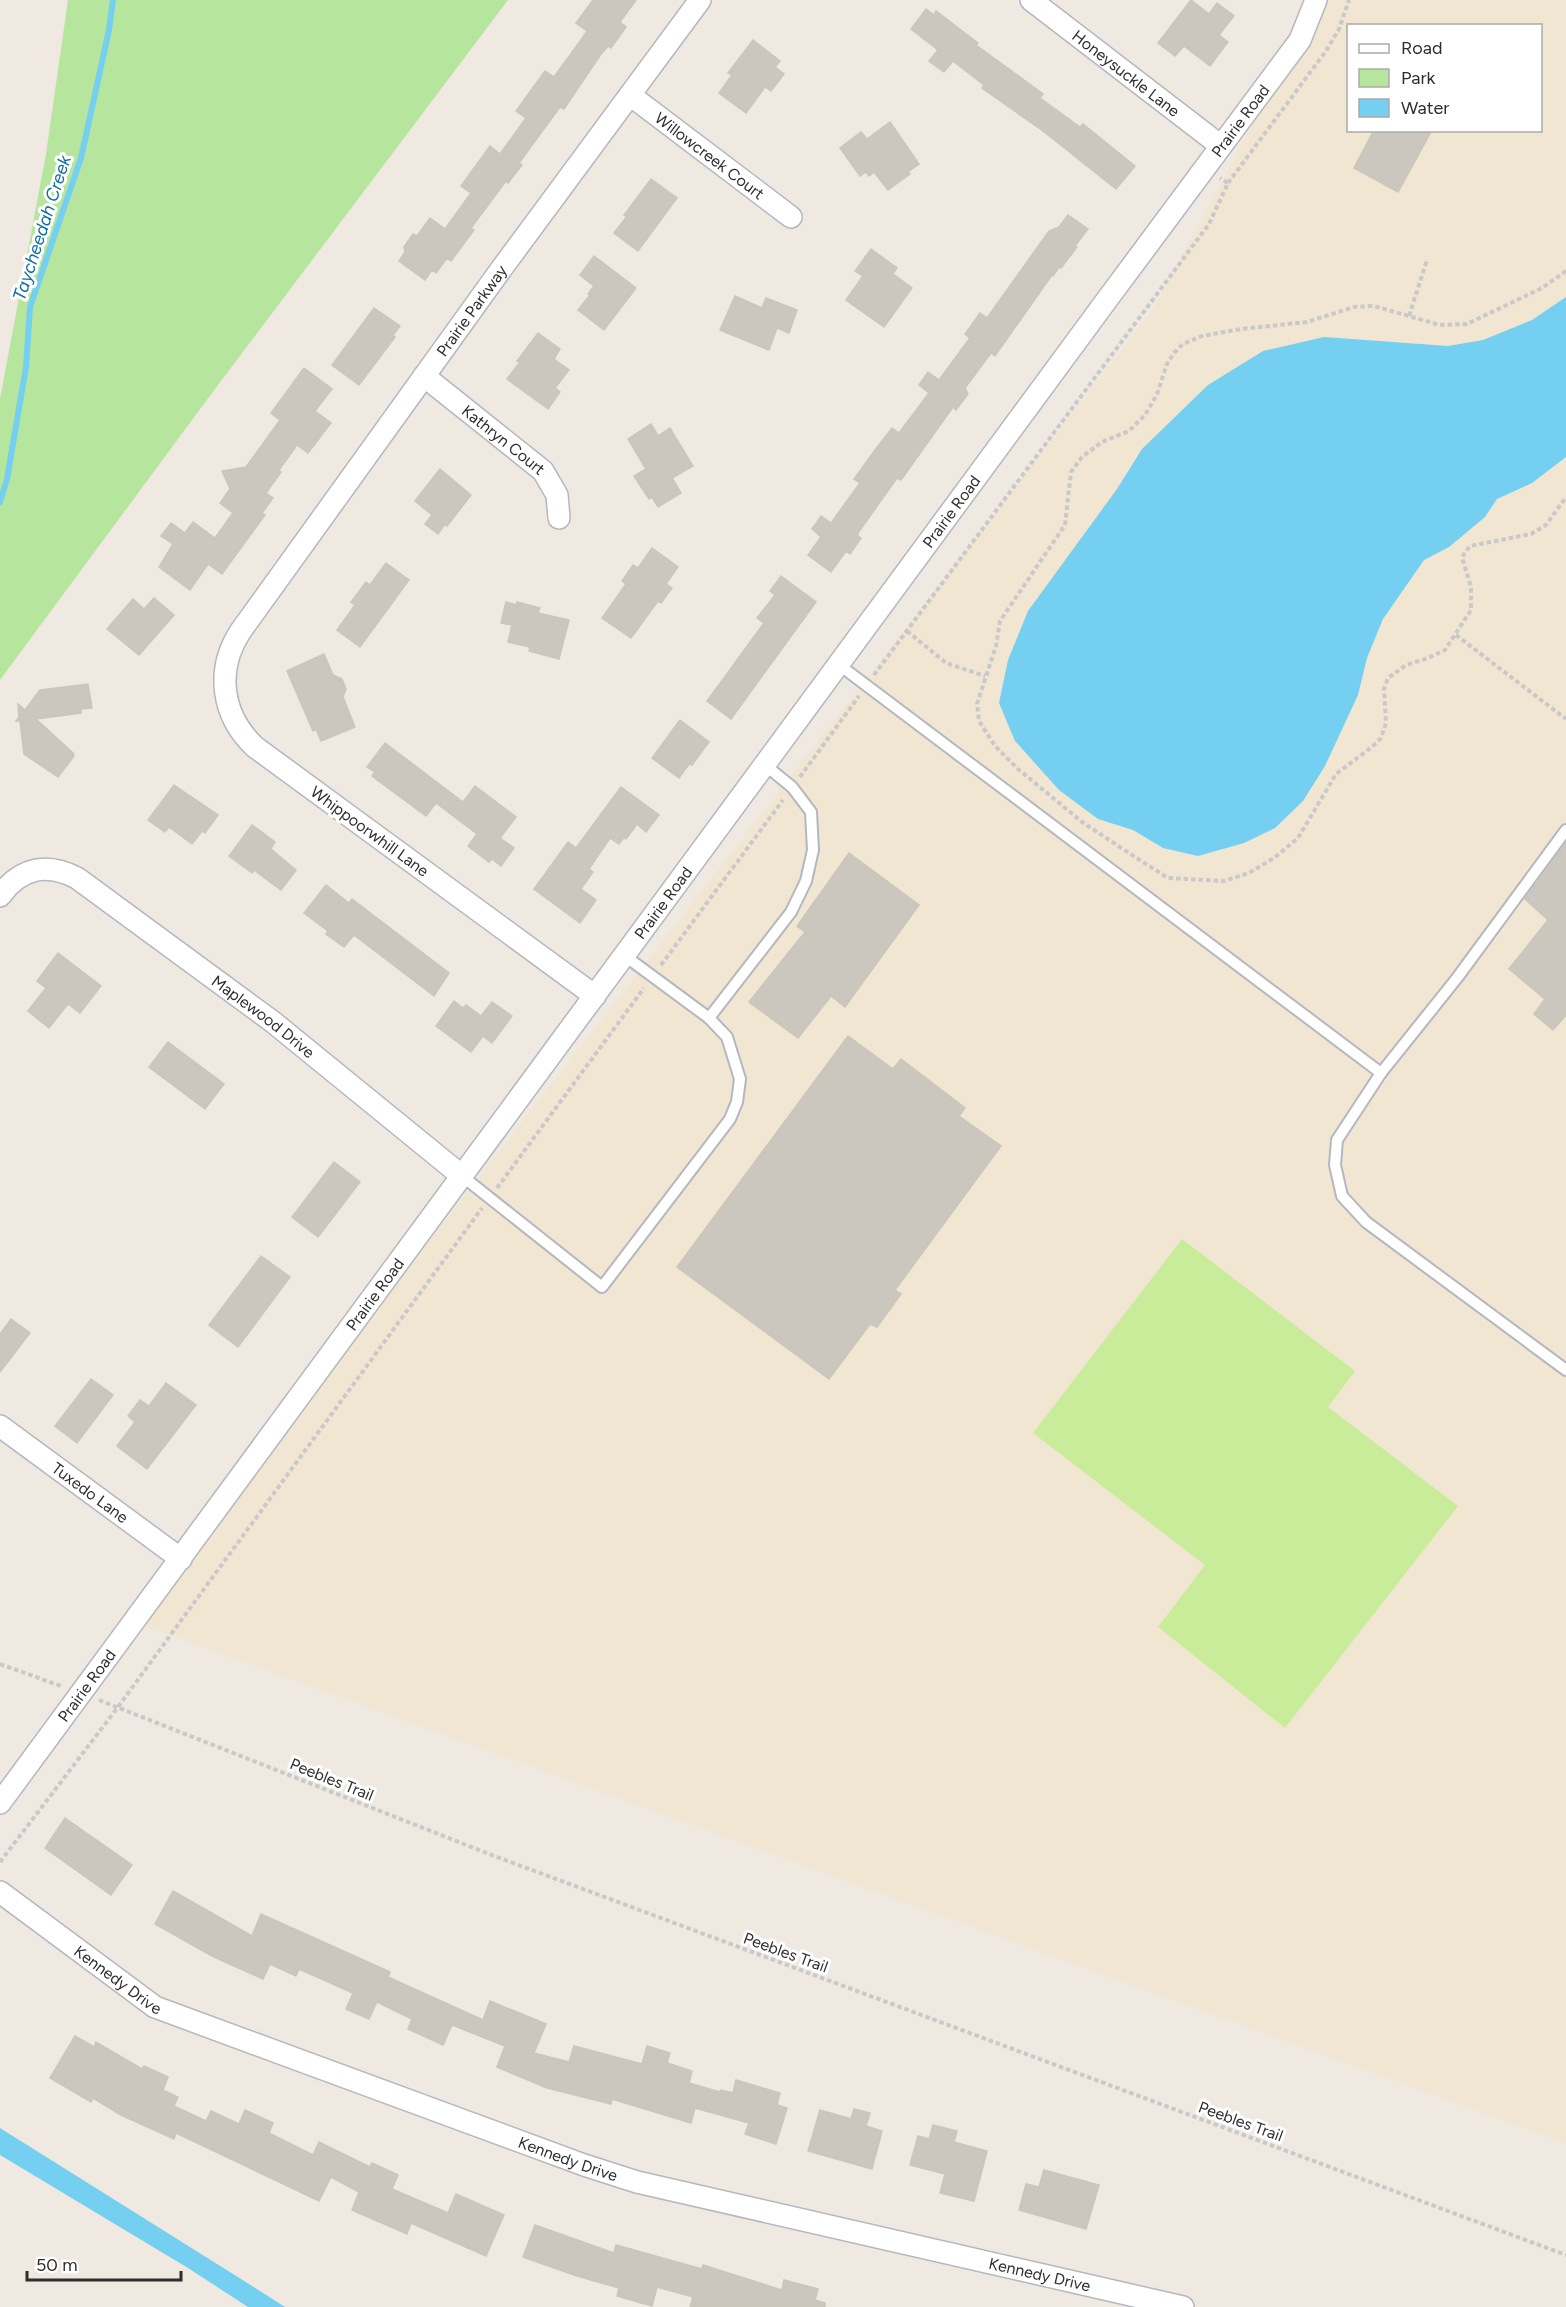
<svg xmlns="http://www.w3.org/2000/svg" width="1566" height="2307" font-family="Figtree,sans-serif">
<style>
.education{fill:#f0e6d1;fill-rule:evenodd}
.green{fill:#b6e59e}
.pitch{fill:#c9ec9a}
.water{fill:#75cff0}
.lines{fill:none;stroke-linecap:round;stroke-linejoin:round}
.stream{stroke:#75cff0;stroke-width:6}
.building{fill:#cbc7bf;stroke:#cbc5ba;stroke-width:1.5}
.lane-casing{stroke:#b4b7c1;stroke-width:14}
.street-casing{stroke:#b4b7c1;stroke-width:24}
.path{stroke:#c9c9c9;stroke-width:4;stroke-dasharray:4.5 3;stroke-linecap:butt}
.lane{stroke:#fff;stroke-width:10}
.street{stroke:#fff;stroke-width:21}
.labels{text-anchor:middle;stroke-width:6;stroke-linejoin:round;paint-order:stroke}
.street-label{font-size:16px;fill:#2e2e2e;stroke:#fff}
.water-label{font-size:18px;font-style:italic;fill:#0d6fa3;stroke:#fff}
</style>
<rect width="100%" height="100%" fill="#efe9e1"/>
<path class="education" d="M1309,0H1566V2143L134,1622L1152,311L1307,25ZM1348,26H1540V130H1348Z"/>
<polygon class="green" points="68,0 508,0 209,397 0,680 0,399 46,154"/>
<polygon class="pitch" points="1182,1239 1355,1371 1328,1407 1458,1506 1285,1728 1158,1627 1205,1565 1033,1433"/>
<g class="water">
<polygon points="1566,297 1566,457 1532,483 1497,499 1485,517 1449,547 1424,560 1383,619 1367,658 1358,695 1325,766 1303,801 1275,828 1244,843 1198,856 1163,848 1133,830 1098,819 1059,790 1015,741 999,703 1008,660 1028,611 1117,489 1142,449 1208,385 1263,351 1324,337 1448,346 1483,340 1532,320"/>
<polygon points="0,2128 249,2284 285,2307 248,2307 188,2268 0,2155"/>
</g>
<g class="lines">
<polyline class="stream" points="0,502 7,479 26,367 30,307 81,158 109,30 113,0"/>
</g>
<g class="building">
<polygon points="593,0 636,0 620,22 626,27 611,48 608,46 601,54 564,109 560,107 519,163 522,165 508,183 506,181 471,228 474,230 451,261 447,258 436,273 432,270 425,280 399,261 405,252 404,247 413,234 417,236 430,218 445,229 471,193 461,186 490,146 500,154 526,118 516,111 545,71 554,77 581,40 587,31 576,23"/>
<polygon points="1191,0 1209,14 1217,3 1234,16 1219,35 1228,42 1210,66 1184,46 1175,56 1158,43"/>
<polygon points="926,9 934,15 936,11 978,43 976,45 1043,94 1040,98 1080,127 1083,124 1135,166 1116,189 1043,131 982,88 984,85 953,61 944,72 929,61 938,50 911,29"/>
<polygon points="753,40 780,61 775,67 784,74 771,91 765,87 746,113 719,93 732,75 728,73"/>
<polygon points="890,122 919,164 908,172 910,174 888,190 874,172 869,176 866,172 860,176 840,148 861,132 867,139"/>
<polygon points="1374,130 1432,130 1398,192 1354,168"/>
<polygon points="651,179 677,198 638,251 614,233 627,216 624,215"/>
<polygon points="1068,215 1088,229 1075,246 1077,247 1061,268 1059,267 1053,276 1052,275 995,356 991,353 965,388 968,394 956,410 953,407 901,480 897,478 858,533 858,536 861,538 850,554 846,551 831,572 808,555 821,537 812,529 821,516 831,523 860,483 854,479 878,446 892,428 899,433 929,393 919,385 928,372 939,380 970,338 965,334 980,313 987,318 1049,231 1059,227"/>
<polygon points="871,249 897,268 893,274 912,288 884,327 846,300 863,276 855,271"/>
<polygon points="594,256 636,288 604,330 578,310 590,295 588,294 594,286 580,275"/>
<polygon points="735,296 762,308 766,298 797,310 789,333 777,328 769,350 720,330"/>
<polygon points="374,308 400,326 393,335 395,337 359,385 332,365"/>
<polygon points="538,333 560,349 554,359 569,370 555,388 560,392 548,409 507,379 520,362 517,361"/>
<polygon points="304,368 332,389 315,411 331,423 308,453 297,445 279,470 281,472 266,493 273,498 262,513 265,515 222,574 208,564 190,590 159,567 173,544 161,536 171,523 185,533 193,522 215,538 233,513 220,503 230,489 222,471 246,467 280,420 271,413"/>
<polygon points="651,424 658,436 670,428 693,466 672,478 681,493 658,507 652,497 649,499 634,476 646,469 628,439"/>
<polygon points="440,469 471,495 447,526 445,524 438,534 425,524 432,515 415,501"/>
<polygon points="652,548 678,567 666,584 672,588 661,603 658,601 631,638 602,618 626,584 622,581 633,565 638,568"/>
<polygon points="386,563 409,580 360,647 337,630 355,605 351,602 366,582 370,585"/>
<polygon points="781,576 816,602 731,719 707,701 764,623 757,618 775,595 770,591"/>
<polygon points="154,598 174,615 139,655 107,629 133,599 144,609"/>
<polygon points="506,602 517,605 517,602 540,608 538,613 569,620 559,659 529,651 530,647 508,642 512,625 501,623"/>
<polygon points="324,654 333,675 342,679 346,689 343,697 355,727 321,741 316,729 313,731 287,671"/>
<polygon points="88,684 92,708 81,709 81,713 36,719 73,753 74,756 58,777 24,754 20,721 16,721 19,717 18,704 25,710 40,690"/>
<polygon points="680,720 709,742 692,765 689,764 679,778 652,758"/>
<polygon points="385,743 463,802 475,786 516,817 500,838 514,848 501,866 492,859 489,862 468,846 477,834 436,803 426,816 372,776 375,772 367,767"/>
<polygon points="174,785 218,815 205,833 202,831 192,844 169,827 165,832 148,820"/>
<polygon points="621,787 659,815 646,832 637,824 626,839 624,837 619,844 610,838 589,869 593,872 581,889 596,900 580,923 534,889 568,842 576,848"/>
<polygon points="252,825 275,842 271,849 296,870 281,890 254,870 252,873 229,856"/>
<polygon points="1566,843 1566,1015 1553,1030 1534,1014 1545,999 1509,969 1548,920 1525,899"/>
<polygon points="849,853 919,905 845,1007 831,996 798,1038 749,1002 805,932 797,926"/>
<polygon points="326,885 349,903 352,899 449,973 434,996 354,935 344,947 326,934 328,931 304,913"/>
<polygon points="58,953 101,986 80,1013 68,1004 49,1028 28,1011 46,988 37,981"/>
<polygon points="454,1001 463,1008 466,1005 481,1016 492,1002 512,1016 492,1043 483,1036 471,1052 436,1026"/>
<polygon points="848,1036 893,1069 901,1059 965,1108 959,1116 1001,1146 895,1290 901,1294 877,1327 870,1324 829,1379 677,1267"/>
<polygon points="168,1042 224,1084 205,1109 149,1067"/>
<polygon points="334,1162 360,1182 318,1237 292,1217"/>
<polygon points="261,1256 290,1277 238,1347 209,1325"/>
<polygon points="11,1319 30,1333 0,1372 0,1334"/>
<polygon points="91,1379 113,1395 77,1443 55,1426"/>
<polygon points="166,1383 196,1405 147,1469 117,1446 135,1422 128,1416 140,1400 149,1406"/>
<polygon points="65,1818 132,1865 111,1895 45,1848"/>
<polygon points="173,1891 252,1936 261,1914 390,1972 388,1977 483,2020 490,2001 546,2024 534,2053 569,2062 574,2046 642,2064 647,2046 670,2053 667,2063 692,2071 689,2083 720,2092 721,2090 733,2093 736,2080 780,2093 777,2105 787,2108 776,2144 745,2134 749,2123 695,2108 691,2123 612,2099 611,2104 547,2088 497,2067 505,2046 452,2025 443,2045 408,2029 412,2019 377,2002 369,2019 346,2009 353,1993 299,1969 296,1976 270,1964 263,1979 212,1956 155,1924"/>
<polygon points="75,2036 94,2047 96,2042 142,2069 144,2066 168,2077 163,2090 178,2097 174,2106 206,2121 211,2111 239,2124 245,2110 273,2123 269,2133 313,2155 319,2142 370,2167 372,2163 398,2175 392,2189 448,2213 456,2194 504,2215 486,2256 411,2223 407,2234 352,2210 359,2192 331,2177 319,2201 176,2133 174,2139 121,2115 93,2098 91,2102 50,2078"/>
<polygon points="854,2109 870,2113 866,2126 882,2131 872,2169 808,2151 820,2110 851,2119"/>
<polygon points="933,2125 957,2131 954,2142 987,2151 974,2201 940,2193 945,2174 910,2165 918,2136 929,2139"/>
<polygon points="1044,2170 1099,2185 1086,2229 1019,2210 1026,2184 1039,2187"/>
<polygon points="535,2225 614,2253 616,2245 702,2269 703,2265 782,2290 784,2280 818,2289 815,2300 825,2303 825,2307 690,2307 693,2297 657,2287 652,2306 617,2296 619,2288 577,2276 523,2257"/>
</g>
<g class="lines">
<g class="lane-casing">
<g id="lane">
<polyline points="838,664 1381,1073"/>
<polyline points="1566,830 1457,978 1381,1073 1337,1140 1335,1165 1342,1196 1366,1222 1566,1370"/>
<polyline points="625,956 709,1018 791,912 806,881 813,850 811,812 792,787 765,765"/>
<polyline points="462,1176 602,1287 730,1119 737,1102 740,1079 727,1037 709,1018"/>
</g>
</g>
<g class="street-casing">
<g id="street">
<path id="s1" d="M1031,0L1221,146"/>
<path id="s2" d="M630,95L791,217"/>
<path id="s3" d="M424,376L543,471L557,495L559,518"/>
<path id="s4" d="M0,896C20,868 46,862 77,878L273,1022L462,1176"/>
<path id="s5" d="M595,996L255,747C222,716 215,671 240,632L502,268L700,0"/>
<path id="s6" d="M0,1426L181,1559"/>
<path id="s7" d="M0,1803L1106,301L1300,40L1316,0"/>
<path id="s8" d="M0,1892L155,2007L584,2165L637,2182L1183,2307"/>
</g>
</g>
<g class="path">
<polyline points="1228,183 1326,51 1339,29 1349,0"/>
<polyline points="1566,271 1542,288 1467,324 1440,325 1374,306 1354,307 1307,322 1241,329 1202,336 1183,344 1174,353 1167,364 1157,394 1145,415 1129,431 1102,442 1082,457 1071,472 1065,525 1000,621 996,646 977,704 979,721 995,746 1018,769 1082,822 1135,857 1168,878 1224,881 1249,873 1274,858 1298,838 1336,774 1372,747 1381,738 1386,723 1384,689 1388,678 1406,665 1428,658 1445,650 1471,610 1471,587 1462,557 1470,546 1531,534 1546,525 1566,497"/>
<polyline points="1409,316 1427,260"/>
<polyline points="907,631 946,663 985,676"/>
<polyline points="1456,635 1566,719"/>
<polyline points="874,675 1209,224 1228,183 1220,178"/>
<polyline points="800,777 859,696"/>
<polyline points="661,965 783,800"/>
<polyline points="497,1188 644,988"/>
<polyline points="0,1664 61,1686"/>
<polyline points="99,1700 489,1854 1566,2255"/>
<polyline points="0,1862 118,1707 482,1208"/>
</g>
<use href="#lane" class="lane"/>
<use href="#street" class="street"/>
</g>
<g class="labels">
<g class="street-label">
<text dy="6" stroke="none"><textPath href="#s1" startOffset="120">Honeysuckle Lane</textPath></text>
<text dy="6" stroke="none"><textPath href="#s7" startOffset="2090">Prairie Road</textPath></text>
<text dy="6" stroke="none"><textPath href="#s2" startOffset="100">Willowcreek Court</textPath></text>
<text dy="6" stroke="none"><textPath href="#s5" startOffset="944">Prairie Parkway</textPath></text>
<text dy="6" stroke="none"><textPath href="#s3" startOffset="102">Kathryn Court</textPath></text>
<text dy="6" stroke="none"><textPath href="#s7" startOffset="1604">Prairie Road</textPath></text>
<text transform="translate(370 831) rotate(36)" y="6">Whippoorwhill Lane</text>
<text dy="6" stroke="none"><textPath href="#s7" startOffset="1118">Prairie Road</textPath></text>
<text dy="6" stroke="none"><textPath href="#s4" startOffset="320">Maplewood Drive</textPath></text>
<text dy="6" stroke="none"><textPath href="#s7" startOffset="632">Prairie Road</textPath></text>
<text dy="6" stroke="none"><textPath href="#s6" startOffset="112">Tuxedo Lane</textPath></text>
<text dy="6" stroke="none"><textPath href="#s7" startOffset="146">Prairie Road</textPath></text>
<text transform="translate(332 1779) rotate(22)" y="6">Peebles Trail</text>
<text transform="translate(786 1952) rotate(20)" y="6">Peebles Trail</text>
<text dy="6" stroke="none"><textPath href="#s8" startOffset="147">Kennedy Drive</textPath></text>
<text transform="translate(1241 2121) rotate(20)" y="6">Peebles Trail</text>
<text dy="6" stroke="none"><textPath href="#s8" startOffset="633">Kennedy Drive</textPath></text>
<text dy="6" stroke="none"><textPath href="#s8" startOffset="1119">Kennedy Drive</textPath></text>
</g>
<g class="water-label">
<text transform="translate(42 228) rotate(-72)" y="6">Taycheedah Creek</text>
</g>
</g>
<rect x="1347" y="24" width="195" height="108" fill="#ffffff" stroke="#ababab" stroke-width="1.5"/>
<rect x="1359" y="44" width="30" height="9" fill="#ffffff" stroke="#ababab" stroke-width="1.5"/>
<text x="1401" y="54" font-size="18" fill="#2e2e2e">Road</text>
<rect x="1359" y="69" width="30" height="18" fill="#b6e59e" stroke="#ababab" stroke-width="1.5"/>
<text x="1401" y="84" font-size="18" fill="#2e2e2e">Park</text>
<rect x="1359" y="99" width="30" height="18" fill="#75cff0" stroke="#ababab" stroke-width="1.5"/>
<text x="1401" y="114" font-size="18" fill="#2e2e2e">Water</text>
<path d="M27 2271v9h154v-9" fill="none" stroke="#2e2e2e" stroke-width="3"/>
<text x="36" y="2271" font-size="18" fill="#2e2e2e" stroke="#ffffff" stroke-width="4.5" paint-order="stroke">50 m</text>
</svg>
